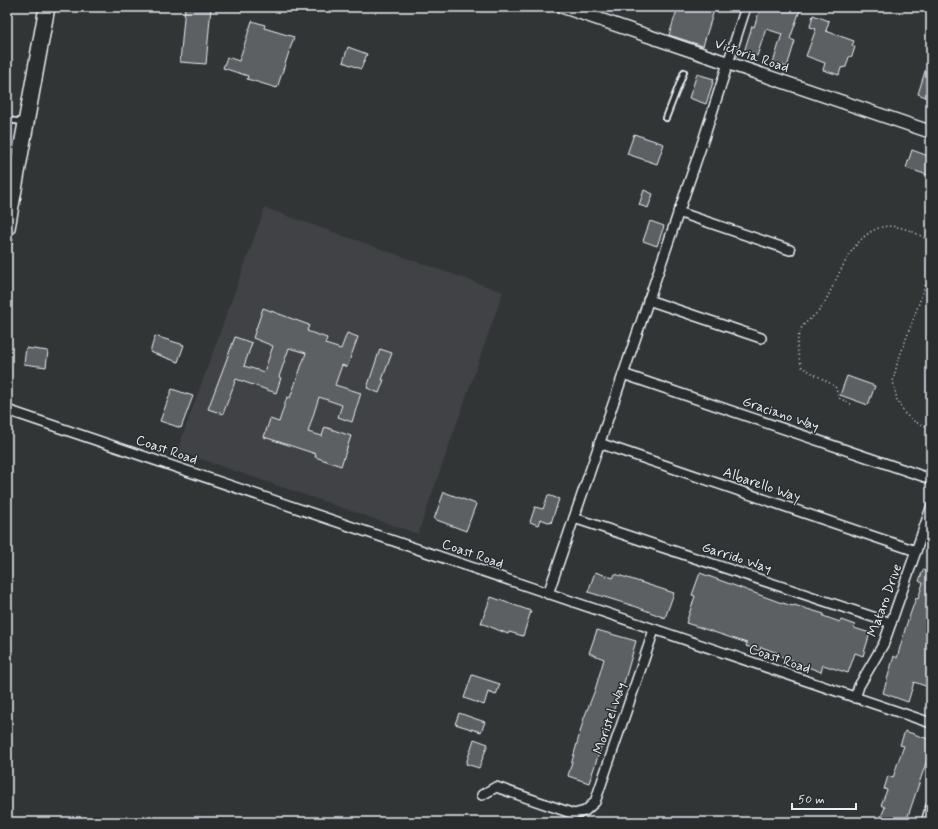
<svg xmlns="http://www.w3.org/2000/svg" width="938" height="829" font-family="Mynerve,sans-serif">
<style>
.built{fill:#3f4244}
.building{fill:#5c6063;stroke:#e8f1f8}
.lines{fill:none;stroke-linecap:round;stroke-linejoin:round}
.service-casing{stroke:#e8f1f8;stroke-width:8}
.minor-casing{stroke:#e8f1f8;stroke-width:12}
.tertiary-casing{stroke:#e8f1f8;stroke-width:15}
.primary-casing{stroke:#e8f1f8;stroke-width:18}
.path{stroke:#e8f1f8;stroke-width:1.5;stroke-dasharray:1 3;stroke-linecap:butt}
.service{stroke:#2a2d2e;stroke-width:4.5}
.minor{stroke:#2a2d2e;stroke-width:9}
.tertiary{stroke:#2a2d2e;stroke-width:12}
.primary{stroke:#2a2d2e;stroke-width:15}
.labels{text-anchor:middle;stroke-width:3;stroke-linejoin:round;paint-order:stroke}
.street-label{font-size:14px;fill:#e8f1f8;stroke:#2a2d2e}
</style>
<rect width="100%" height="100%" fill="#323536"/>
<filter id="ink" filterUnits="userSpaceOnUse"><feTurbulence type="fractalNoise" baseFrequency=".025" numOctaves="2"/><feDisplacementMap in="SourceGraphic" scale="8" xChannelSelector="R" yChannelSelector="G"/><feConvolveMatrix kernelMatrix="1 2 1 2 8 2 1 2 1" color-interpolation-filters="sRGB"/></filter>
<g filter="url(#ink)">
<polygon class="built" points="265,208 503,292 418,534 177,451"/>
<g class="building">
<polygon points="185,7 211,7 206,64 180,62"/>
<polygon points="678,7 715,7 703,46 669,35"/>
<polygon points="761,7 801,7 790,39 795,41 787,67 773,63 782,34 766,29 757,56 744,52 752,26 754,27"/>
<polygon points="813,15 829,21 826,31 854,41 852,46 855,47 852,56 849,57 846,67 841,68 839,75 823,70 825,63 806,56 816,29 810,27"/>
<polygon points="252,21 265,25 264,28 294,37 277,88 247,79 248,76 223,68 227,57 239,61"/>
<polygon points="348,47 367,54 361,69 343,62"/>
<polygon points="930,55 931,55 931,99 918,94"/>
<polygon points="697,74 714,79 706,104 689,98"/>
<polygon points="634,134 664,144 657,164 627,154"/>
<polygon points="912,150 931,157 931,176 906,168"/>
<polygon points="644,190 653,194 648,208 639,205"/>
<polygon points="650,221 664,226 657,246 643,241"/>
<polygon points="263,308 309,325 307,331 327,338 325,344 341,349 347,333 358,337 347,367 342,365 335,385 361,393 352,422 338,417 342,405 319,397 308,432 322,436 325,427 351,436 341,466 315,457 316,454 264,437 270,419 279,422 287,397 290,398 306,353 289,348 279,377 281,378 276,393 236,379 223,414 208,409 235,337 252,343 244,366 264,372 273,346 253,338"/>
<polygon points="155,336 184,345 178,362 150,352"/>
<polygon points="26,348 48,351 46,367 24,364"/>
<polygon points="380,349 392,353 382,380 384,380 379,393 367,388"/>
<polygon points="847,376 875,386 868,405 840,395"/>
<polygon points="172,389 193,396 181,428 160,421"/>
<polygon points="444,492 476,504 466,531 434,519"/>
<polygon points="548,495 559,499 551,523 540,519 538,525 530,522 535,507 543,509"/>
<polygon points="923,570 931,572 931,636 927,648 931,650 931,688 914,682 908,702 883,693 894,656 897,658 906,626 916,598 918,599 923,583 919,581"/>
<polygon points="595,572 613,578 615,574 674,593 665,618 637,607 588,592"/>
<polygon points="700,573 779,602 793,606 794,605 824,614 823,616 840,622 841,620 855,625 854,628 870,633 863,656 855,653 848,673 823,665 821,672 792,661 793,660 777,655 778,653 761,647 760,651 746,646 747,643 686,623 695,596 692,595"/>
<polygon points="491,597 531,611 523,636 509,632 508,634 481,623"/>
<polygon points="597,630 636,641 624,683 606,729 607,729 589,783 568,776 584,718 595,690 604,659 589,653"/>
<polygon points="472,675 500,684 496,695 488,692 484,705 464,698"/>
<polygon points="459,713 485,722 481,732 455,724"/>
<polygon points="905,731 931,740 927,757 928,757 906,822 879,822 885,807 881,805 887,790 884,789 888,776 893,778 898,762 904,746 900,745"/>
<polygon points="474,739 488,744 479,768 466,764"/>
</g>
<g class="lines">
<g class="service-casing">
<g id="service">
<polyline points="666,118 684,72"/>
<polyline points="7,120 24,122"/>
</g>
</g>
<g class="minor-casing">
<g id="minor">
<polyline points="678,212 790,250"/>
<polyline points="648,300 761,338"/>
<polyline points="623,374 931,479"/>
<polyline points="7,410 931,723"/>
<polyline points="599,443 916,551"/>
<polyline points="574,518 891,623"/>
<polyline points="548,594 703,141 746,7"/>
<polyline points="855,698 859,686 884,643 931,508"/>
<polyline points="482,795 496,787 574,814 585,811 595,802 654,630"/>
<polyline points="926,822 931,806"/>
</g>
</g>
<g class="tertiary-casing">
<polyline id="tertiary" points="563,7 931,132"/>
</g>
<g class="primary-casing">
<polyline id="primary" points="7,228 47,7"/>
</g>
<g class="path">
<polyline points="931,270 897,364 893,381 897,400 905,414 915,422 931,428"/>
<polyline points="7,272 13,239"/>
<path d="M851,404L839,398L835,386L802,367C797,353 795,343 801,329C804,322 817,315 822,307C836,284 848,243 874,230C892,220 916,232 931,242"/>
</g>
<use href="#service" class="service"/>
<use href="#minor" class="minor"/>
<use href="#tertiary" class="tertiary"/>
<use href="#primary" class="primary"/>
</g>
</g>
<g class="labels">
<g class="street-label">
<text transform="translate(752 55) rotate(19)" y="5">Victoria Road</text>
<text transform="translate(781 413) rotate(19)" y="5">Graciano Way</text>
<text transform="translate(167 449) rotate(19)" y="5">Coast Road</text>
<text transform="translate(762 484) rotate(19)" y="5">Albarello Way</text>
<text transform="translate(473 553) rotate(19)" y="5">Coast Road</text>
<text transform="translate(737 557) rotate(18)" y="5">Garrido Way</text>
<text transform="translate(884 600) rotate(-70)" y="5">Mataro Drive</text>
<text transform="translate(780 658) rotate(19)" y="5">Coast Road</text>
<text transform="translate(609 718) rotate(-71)" y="5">Moristel Way</text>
</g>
</g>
<rect width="938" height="829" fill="none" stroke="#2a2d2e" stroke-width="24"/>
<rect x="12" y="12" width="914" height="805" fill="none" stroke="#e8f1f8" stroke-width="1.5" filter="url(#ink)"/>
<path d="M792 803v6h64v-6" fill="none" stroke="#e8f1f8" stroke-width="2"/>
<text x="798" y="803" font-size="12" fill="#e8f1f8" stroke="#2a2d2e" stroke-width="3" paint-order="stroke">50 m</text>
</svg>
